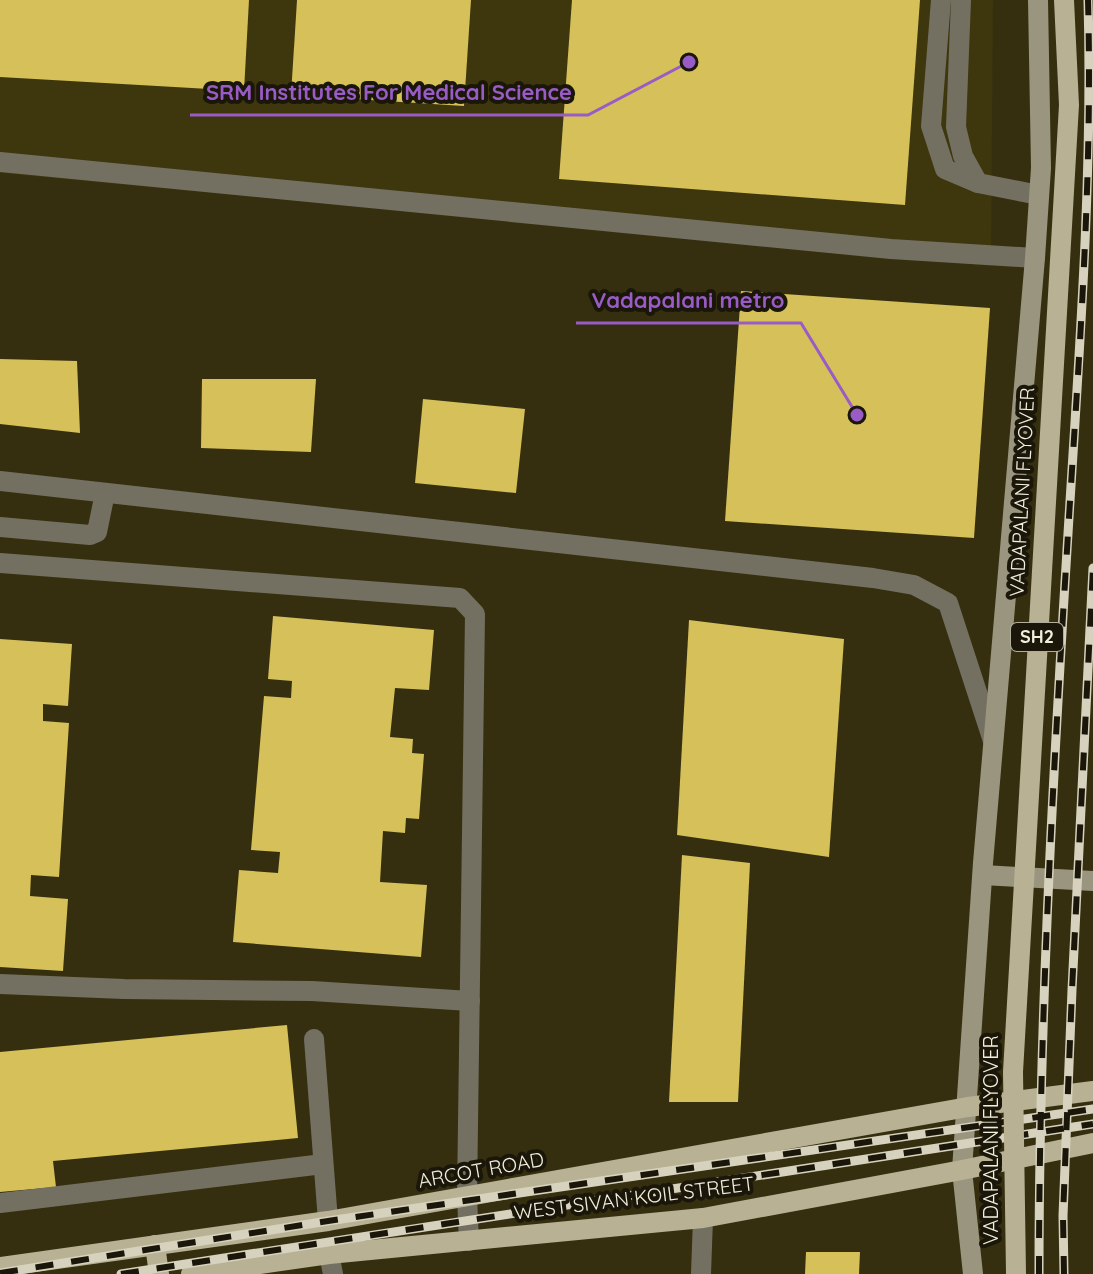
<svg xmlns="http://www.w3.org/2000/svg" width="1093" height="1274" font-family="Quicksand,sans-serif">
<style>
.built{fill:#3e360d}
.building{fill:#d6c059}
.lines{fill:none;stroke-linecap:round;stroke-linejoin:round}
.lane{stroke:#737062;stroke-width:20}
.street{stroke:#737062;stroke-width:20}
.secondary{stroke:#9a957f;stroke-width:20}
.primary{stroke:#b8b194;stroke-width:20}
.rail-casing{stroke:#d6d2be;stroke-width:9}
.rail{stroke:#1a170a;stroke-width:6;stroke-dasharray:18;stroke-linecap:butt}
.primary-bridge{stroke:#b8b194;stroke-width:20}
.labels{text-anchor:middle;stroke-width:8;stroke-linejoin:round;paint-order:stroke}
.shield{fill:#1a170a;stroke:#b1ae9d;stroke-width:2}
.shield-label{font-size:18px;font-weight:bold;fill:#f2eedc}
.street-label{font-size:20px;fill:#f2eedc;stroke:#1a170a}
.leader{fill:none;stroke:#995cc6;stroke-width:3}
.callout-dot{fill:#995cc6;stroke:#1a170a;stroke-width:3}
.callout-label{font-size:22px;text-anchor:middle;font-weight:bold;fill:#995cc6;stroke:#1a170a;stroke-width:8;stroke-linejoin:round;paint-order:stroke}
</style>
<rect width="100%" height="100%" fill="#352f10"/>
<polygon class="built" points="0,0 993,0 991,266 0,173"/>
<g class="building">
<polygon points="0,0 249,0 244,91 0,77"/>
<polygon points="297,0 471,0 464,106 291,95"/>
<polygon points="572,0 920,0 905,205 559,179"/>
<polygon points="741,291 990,308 974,538 725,521"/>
<polygon points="0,359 77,361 80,433 0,424"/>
<polygon points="202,379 316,379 311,452 201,448"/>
<polygon points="423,399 525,409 516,493 415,483"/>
<polygon points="273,616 434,630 429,690 395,688 390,737 413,739 412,753 424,754 419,819 406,818 405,833 383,831 380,882 427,885 421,957 233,942 239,870 278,873 280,852 251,850 264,696 291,698 292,681 268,679"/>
<polygon points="689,620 844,639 829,857 677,835"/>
<polygon points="0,639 72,644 68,706 43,704 43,721 69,723 59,877 31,875 30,896 68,899 63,971 0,967"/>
<polygon points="682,855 750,863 738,1102 669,1102"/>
<polygon points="287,1025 298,1138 53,1161 56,1187 0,1192 0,1052"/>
<polygon points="806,1252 860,1252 859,1274 805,1274"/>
</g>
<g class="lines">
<g class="lane">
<polyline points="941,0 931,126 945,169 978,183"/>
<polyline points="961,0 956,127 963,156 978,183 1039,195"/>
<polyline points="0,162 891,249 1035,258"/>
<polyline points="0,481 873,578 914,585 948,603 993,741"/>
<polyline points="0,527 90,535 97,532 105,493"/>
<polyline points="0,563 460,598 475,614 467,1197 469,1241"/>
<polyline points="0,984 124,989 312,991 470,1001"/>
<polyline points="314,1039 328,1221"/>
<polyline points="0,1203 323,1164"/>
</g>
<g class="street">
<polyline points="329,1254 333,1274"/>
<polyline points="701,1274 703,1218"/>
</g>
<g class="secondary">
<polyline points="983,875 1093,881"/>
<polyline points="973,1274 962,1170 983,863 1035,258 1041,168 1038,0"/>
</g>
<g class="primary">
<polyline points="155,1245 159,1274"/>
<polyline points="0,1267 328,1221 968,1107 1093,1091"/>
<polyline points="191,1274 329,1254 703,1218 962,1170 1093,1143"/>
</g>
<g class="rail-casing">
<g id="rail">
<polyline points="0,1273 328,1221 1093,1109"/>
<polyline points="121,1274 1093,1124"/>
<path d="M1039,1274C1039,1033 1052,791 1067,550C1078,367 1093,184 1088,0"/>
<polyline points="1064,1274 1063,1216 1072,990 1093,568"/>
</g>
</g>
<use href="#rail" class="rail"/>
<polyline class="primary-bridge" points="1016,1274 1013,1072 1069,105 1064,0"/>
</g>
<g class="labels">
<rect class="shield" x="1011" y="623" width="52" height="28" rx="6"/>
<g class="shield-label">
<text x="1037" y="643">SH2</text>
</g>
<g class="street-label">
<text transform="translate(1022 492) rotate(-87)" y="7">VADAPALANI FLYOVER</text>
<text transform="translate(991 1140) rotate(-90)" y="7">VADAPALANI FLYOVER</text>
<text transform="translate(481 1170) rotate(-10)" y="7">ARCOT ROAD</text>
<text transform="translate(634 1198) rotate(-7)" y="7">WEST SIVAN KOIL STREET</text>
</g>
</g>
<path class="leader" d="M689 62L588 115H190M857 415L801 323H576"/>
<g class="callout-dot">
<circle cx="689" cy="62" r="8"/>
<circle cx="857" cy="415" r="8"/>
</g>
<g class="callout-label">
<text x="389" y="100">SRM Institutes For Medical Science</text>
<text x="688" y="308">Vadapalani metro</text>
</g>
</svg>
